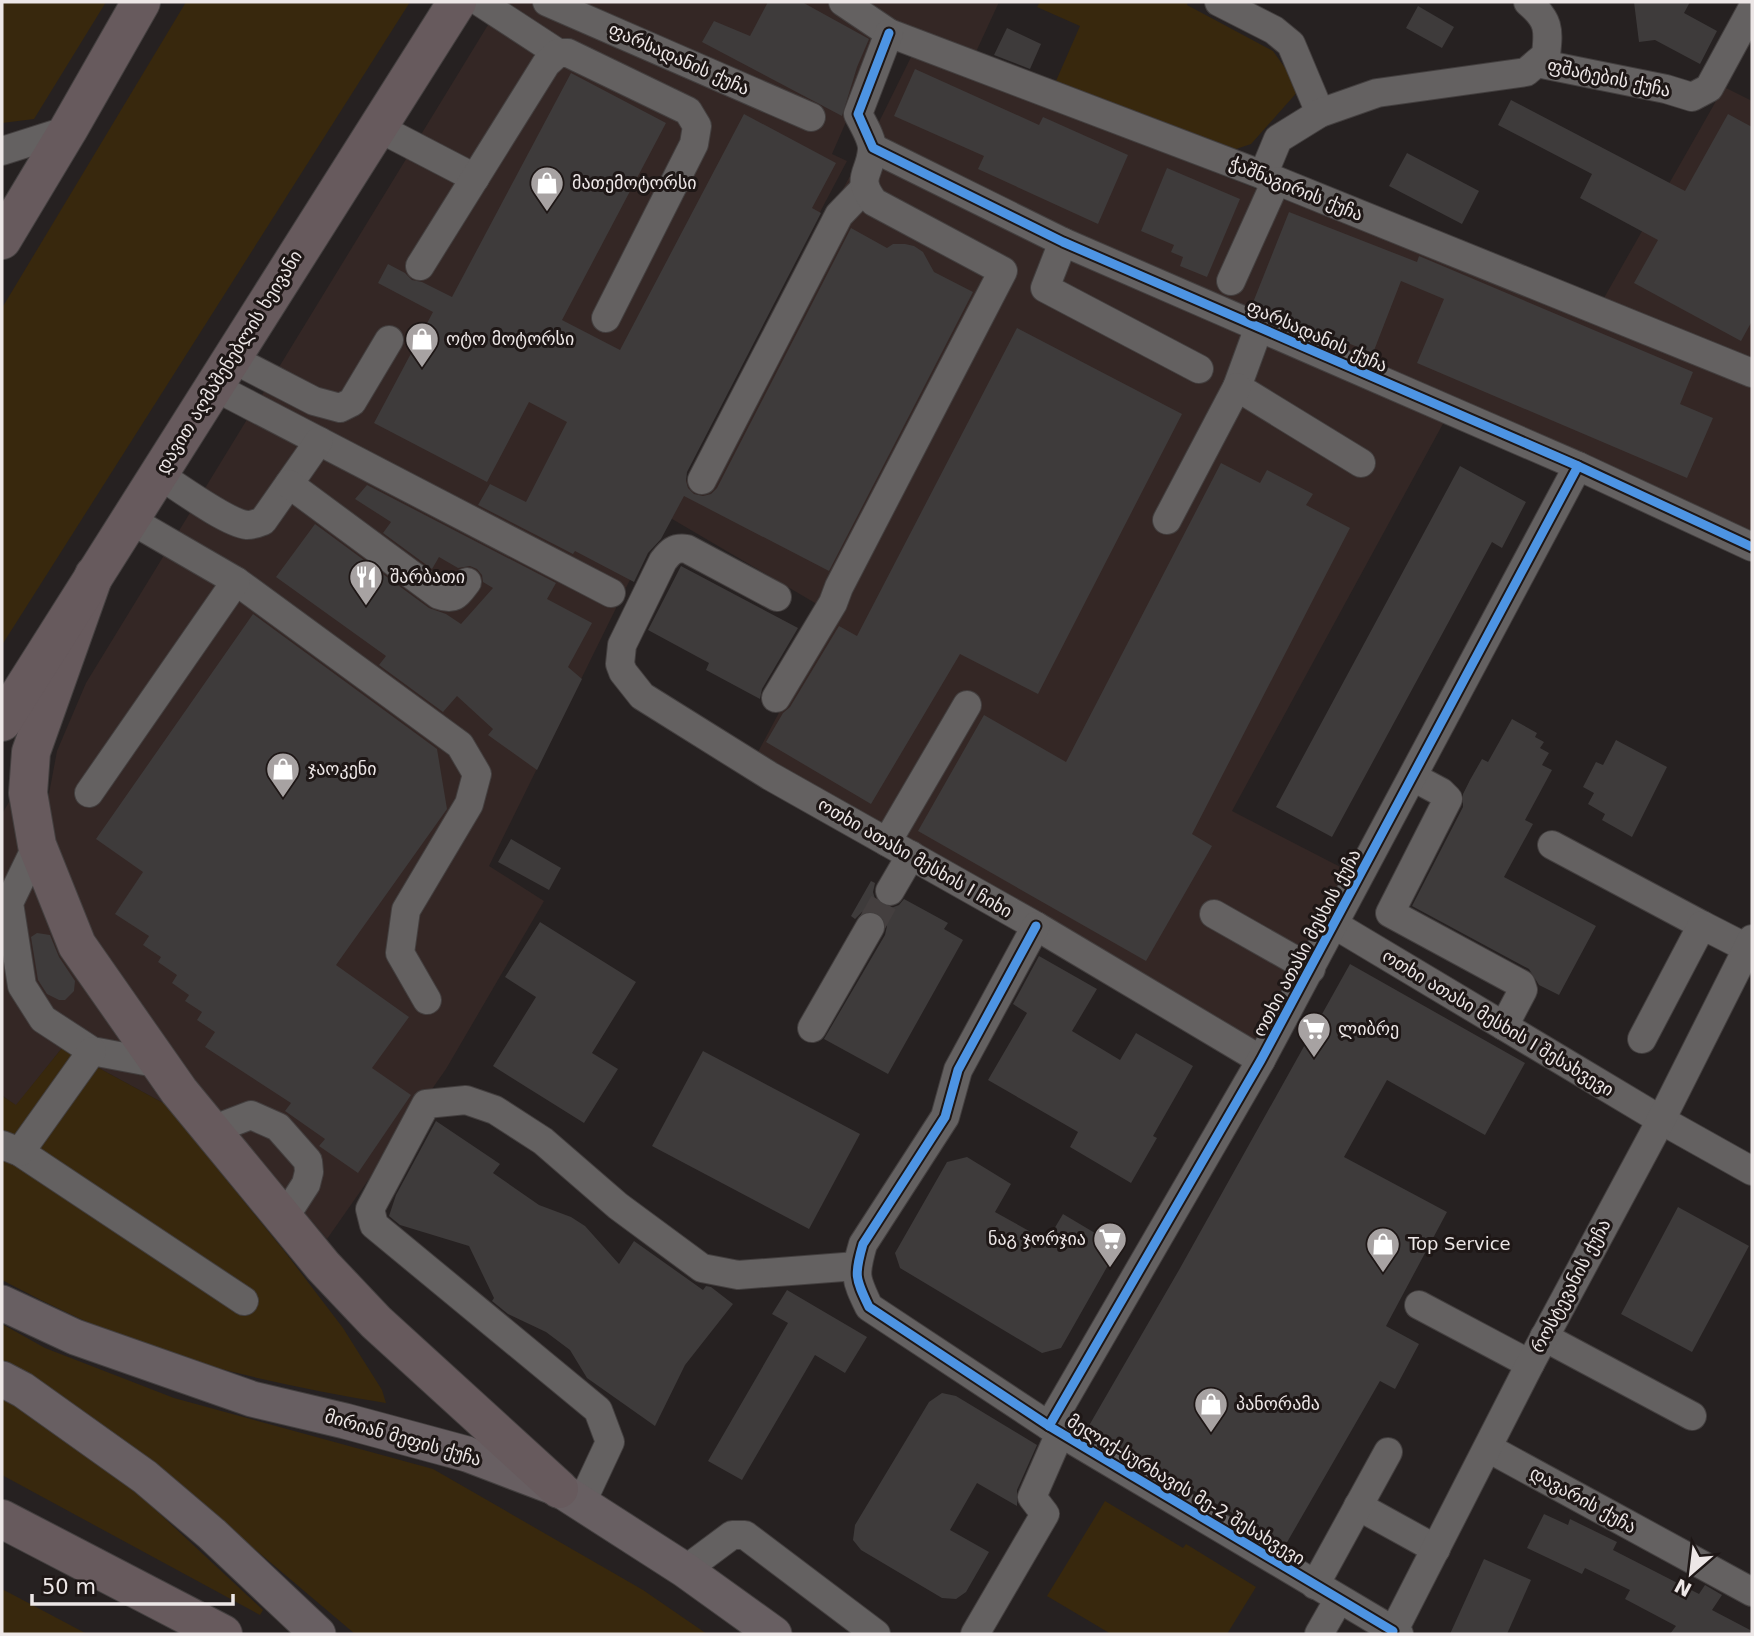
<svg xmlns="http://www.w3.org/2000/svg" width="1754" height="1636" font-family="'DejaVu Sans','Noto Sans Georgian',sans-serif">
<style>
.built{fill:#342725}
.green{fill:#38280d}
.building{fill:#3e3b3b}
.lines{fill:none;stroke-linecap:round;stroke-linejoin:round}
.minor-tunnel{stroke:#443f3f;stroke-width:28;stroke-dasharray:28 14;stroke-linecap:butt}
.minor-casing{stroke:#433f3f;stroke-width:30}
.major-casing{stroke:#433f3f;stroke-width:37}
.highway-casing{stroke:#433f3f;stroke-width:40}
.minor{stroke:#646161;stroke-width:28}
.major{stroke:#685f62;stroke-width:35}
.highway{stroke:#675a5d;stroke-width:38}
.cycleway-casing{stroke:#1e1716;stroke-width:13}
.cycleway{stroke:#4d94e3;stroke-width:9}
.labels{text-anchor:middle;stroke-width:6;stroke-linejoin:round;paint-order:stroke}
.street-label{font-size:18px;fill:#ede7e7;stroke:#1e1716}
.poi-label{font-size:18px;fill:#ede7e7;stroke:#1e1716;text-anchor:start}
</style>
<rect width="100%" height="100%" fill="#262121"/>
<g class="built">
<polygon points="502,2 999,2 975,54 891,19 832,154 847,161 687,464 489,866 544,901 446,1069 327,1239 196,1086 96,941 60,861 48,799 57,751 86,683"/>
<polygon points="912,55 1592,319 1724,87 1752,101 1752,531 1457,398 1232,811 1352,873 1266,1037 1254,1042 758,752 832,613 667,516 878,124"/>
<polygon points="9,802 36,883 165,1104 62,1048 16,1106 2,1095 2,814"/>
</g>
<g class="green">
<polygon points="2,2 106,2 34,119 2,123"/>
<polygon points="186,2 410,2 2,645 2,308"/>
<polygon points="1040,2 1188,2 1187,5 1273,51 1300,89 1251,144 1236,149 1056,81 1080,26 1037,7"/>
<path d="M62,1048L165,1104L285,1252L343,1328L382,1390L386,1403C309,1390 232,1375 158,1350C104,1332 52,1306 2,1280V1096L16,1105Z"/>
<polygon points="2,1324 45,1348 174,1398 433,1469 643,1590 707,1634 355,1634 199,1502 28,1377 2,1361"/>
<polygon points="2,1397 117,1474 263,1610 260,1615 2,1475"/>
<polygon points="1105,1501 1183,1548 1186,1544 1256,1587 1227,1634 1111,1634 1047,1596"/>
<polygon points="2,1589 87,1634 2,1634"/>
</g>
<g class="building">
<polygon points="768,2 802,2 869,39 857,67 842,116 702,42 714,21 750,36"/>
<polygon points="1634,2 1690,2 1684,13 1717,31 1700,64 1655,40 1639,42"/>
<polygon points="1418,6 1454,27 1442,48 1406,28"/>
<polygon points="1007,28 1041,44 1030,69 994,55"/>
<polygon points="915,69 1039,125 1043,117 1128,155 1098,224 978,169 984,156 894,116"/>
<polygon points="571,73 666,123 562,320 620,350 744,114 836,163 812,208 821,213 687,472 686,481 688,488 694,494 703,496 711,494 717,488 851,228 887,248 893,244 905,244 914,246 923,252 934,272 973,292 829,571 684,496 661,539 648,553 634,582 575,551 573,554 478,505 490,484 526,502 567,422 529,402 487,482 374,423 433,312 378,283 388,264 405,273 412,280 422,282 452,297"/>
<polygon points="1511,100 1685,191 1728,114 1752,127 1752,321 1741,341 1634,283 1658,240 1580,198 1592,174 1498,125"/>
<polygon points="1407,153 1479,191 1462,224 1389,186"/>
<polygon points="1167,168 1240,199 1207,277 1180,266 1183,257 1171,252 1174,245 1141,231"/>
<polygon points="1289,212 1417,262 1419,256 1693,372 1680,404 1713,418 1687,478 1417,363 1444,299 1401,281 1373,353 1252,305"/>
<polygon points="1017,328 1182,414 1038,694 960,654 871,804 766,742 783,713 790,707 839,626 857,636"/>
<polygon points="1221,463 1260,483 1267,470 1313,494 1306,505 1350,528 1192,834 1212,846 1146,961 918,831 984,715 1066,762"/>
<polygon points="1460,466 1526,502 1502,548 1492,542 1332,837 1276,807"/>
<polygon points="367,485 556,583 547,599 592,623 568,667 582,679 537,770 488,735 493,729 457,696 443,712 379,665 386,656 276,577 315,524 429,608 446,614 461,624 493,588 483,582 482,575 477,569 470,566 458,568 439,557 432,569 383,533 391,522 355,499"/>
<polygon points="681,566 798,628 762,689 760,699 706,670 709,663 648,630"/>
<polygon points="253,614 437,749 447,809 336,965 409,1017 372,1068 411,1095 358,1173 319,1146 325,1139 285,1111 291,1103 205,1047 215,1032 197,1020 202,1012 185,1001 189,995 172,983 177,975 158,962 161,957 143,945 149,936 115,914 143,872 96,839"/>
<polygon points="1512,719 1537,733 1535,737 1544,742 1540,748 1549,753 1542,765 1552,770 1525,820 1533,824 1504,877 1596,926 1559,995 1539,985 1529,969 1412,906 1463,807 1463,794 1470,780 1482,759 1488,762"/>
<polygon points="1616,740 1667,767 1632,837 1602,820 1605,814 1588,804 1594,793 1583,787 1596,762 1603,765"/>
<polygon points="511,839 561,868 549,890 498,862"/>
<polygon points="871,881 875,883 873,892 875,899 881,905 891,908 899,905 904,899 948,923 944,929 963,940 888,1074 824,1039 885,935 887,926 885,919 878,912 871,910 862,912 855,919 851,916"/>
<polygon points="540,922 636,982 592,1053 618,1069 584,1123 493,1066 536,997 505,977"/>
<polygon points="37,933 50,935 59,957 75,981 74,991 65,1000 59,1000 47,994 38,980 31,937"/>
<polygon points="1039,956 1097,989 1072,1031 1120,1060 1136,1033 1193,1066 1153,1136 1157,1138 1131,1183 1070,1147 1078,1132 988,1080 1027,1013 1013,1004"/>
<polygon points="1350,964 1525,1063 1485,1135 1387,1080 1344,1157 1447,1212 1386,1326 1419,1344 1395,1389 1380,1381 1286,1544 1087,1429 1179,1270"/>
<polygon points="703,1051 860,1134 809,1229 652,1146"/>
<polygon points="436,1121 500,1164 493,1173 539,1205 571,1217 585,1226 619,1264 634,1241 703,1290 706,1286 711,1287 733,1304 685,1365 655,1426 587,1378 570,1350 546,1332 508,1314 492,1301 494,1298 469,1246 400,1225 389,1216 396,1195"/>
<polygon points="967,1157 1011,1184 995,1212 1047,1241 1063,1214 1110,1242 1111,1260 1061,1348 1042,1353 900,1268 895,1253 947,1162"/>
<polygon points="1678,1207 1749,1246 1692,1352 1621,1314"/>
<polygon points="787,1290 867,1337 845,1373 815,1355 742,1480 708,1461 788,1323 772,1314"/>
<polygon points="942,1393 956,1396 1037,1445 1017,1490 1017,1506 977,1483 950,1530 989,1552 966,1592 956,1599 942,1598 861,1550 853,1540 855,1525 929,1402"/>
<polygon points="1544,1514 1568,1525 1570,1519 1617,1542 1613,1550 1699,1594 1705,1585 1722,1595 1712,1610 1752,1631 1752,1634 1670,1634 1676,1626 1625,1599 1630,1590 1585,1568 1582,1574 1527,1548"/>
<polygon points="1484,1559 1531,1580 1507,1634 1450,1634"/>
</g>
<g class="lines">
<polyline class="minor-tunnel" points="870,927 890,891"/>
<g class="minor-casing">
<g id="minor">
<polyline points="480,2 558,53"/>
<polyline points="547,2 811,117"/>
<polyline points="843,2 889,33 1263,175 1752,373"/>
<polyline points="1219,2 1274,30 1291,44 1320,113"/>
<polyline points="1537,63 1666,89 1692,97 1709,88 1752,9"/>
<polyline points="377,127 475,178"/>
<polyline points="873,148 1063,242 1578,466 1752,547"/>
<polyline points="2,151 68,130"/>
<path d="M1263,175L1278,139L1320,113L1377,93L1526,72L1546,55C1549,29 1549,20 1528,2"/>
<polyline points="1063,242 1045,288 1199,369"/>
<polyline points="420,266 546,64 558,53 568,53 688,111 697,126 694,144 606,318"/>
<polyline points="1231,281 1276,181"/>
<polyline points="1259,327 1237,387 1361,463"/>
<polyline points="231,358 314,401 340,408 352,402 389,340"/>
<polyline points="213,386 611,593"/>
<path d="M158,474C177,486 227,523 247,525C253,525 258,523 263,521L319,441"/>
<polyline points="702,480 839,215 864,189"/>
<path d="M289,484L439,595C455,601 458,594 467,582"/>
<polyline points="1167,520 1237,387"/>
<polyline points="236,581 460,745 477,774 469,804 406,910 400,953 427,1000"/>
<path d="M777,597L687,549C674,547 670,552 663,561L622,645L620,664L623,672L642,696L770,776L1036,926L1261,1060"/>
<path d="M776,698L833,603L839,587L1003,271L874,202C855,177 870,175 872,150C873,140 863,124 858,114L889,33"/>
<polyline points="1413,777 1441,792 1448,799 1390,913 1521,984 1523,990 1504,1026"/>
<polyline points="89,793 236,581 129,519"/>
<polyline points="887,842 967,705"/>
<polyline points="37,845 9,903 22,986 43,1019 92,1051 161,1064"/>
<polyline points="1552,845 1702,925"/>
<polyline points="890,891 911,855"/>
<polyline points="1214,914 1311,969"/>
<polyline points="1335,925 1661,1120 1752,1171"/>
<path d="M1036,926L958,1070L945,1117L863,1244C854,1275 855,1278 869,1307L1049,1426L1399,1634"/>
<polyline points="812,1028 870,927"/>
<polyline points="1642,1039 1702,925 1747,948"/>
<polyline points="212,1130 251,1115 278,1127 308,1161 309,1172 306,1184 284,1218"/>
<polyline points="2,1145 20,1152 244,1301"/>
<polyline points="20,1152 92,1051"/>
<polyline points="1419,1305 1530,1364"/>
<polyline points="1544,1337 1692,1416"/>
<polyline points="1049,1426 1261,1060 1578,466"/>
<polyline points="1488,1448 1752,1592"/>
<polyline points="581,1504 610,1442 598,1410 374,1225 370,1209 426,1104 466,1100 495,1110 543,1141 618,1206 702,1268 738,1275 857,1266"/>
<polyline points="1358,1506 1436,1549"/>
<polyline points="685,1570 732,1535 745,1535 876,1634"/>
<polyline points="1315,1585 1388,1452"/>
<polyline points="975,1634 1045,1514 1032,1497 1060,1433"/>
<polyline points="1319,1634 1339,1599"/>
<polyline points="1392,1634 1530,1364 1661,1120 1752,939"/>
</g>
</g>
<g class="major-casing">
<g id="major">
<polyline points="2,1303 75,1337 252,1399 345,1421 467,1454 559,1489 685,1570 774,1634"/>
<polyline points="2,1379 23,1390 145,1477 212,1534 318,1634"/>
</g>
</g>
<g class="highway-casing">
<g id="highway">
<polyline points="2,240 68,130 141,2"/>
<polyline points="94,575 31,752 28,793 37,845 77,945 179,1091 323,1266 376,1322 559,1489"/>
<polyline points="2,722 457,2"/>
<polyline points="2,1519 223,1634"/>
</g>
</g>
<use href="#minor" class="minor"/>
<use href="#major" class="major"/>
<use href="#highway" class="highway"/>
<g class="cycleway-casing">
<g id="cycleway">
<polyline points="889,33 858,114 873,148 1063,242 1578,466 1752,547"/>
<path d="M1036,926L958,1070L945,1117L863,1244C854,1275 855,1278 869,1307L1049,1426L1393,1631"/>
<polyline points="1049,1426 1261,1060 1578,466"/>
</g>
</g>
<use href="#cycleway" class="cycleway"/>
</g>
<defs>
<g id="shop-pin" transform="scale(1.75)"><path d="M0 17L-7.5 6A9.5 9.5 0 1 1 7.5 6Z" fill="#a7a2a2" stroke="#1e1716"/><path d="M-5-2.5h2.3a2.7 3.5 0 0 1 5.4 0H5L5.5 6h-11ZM-1.5-2.5h3a1.5 2.3 0 0 0-3 0Z" fill="#fff"/></g>
<g id="restaurant-pin" transform="scale(1.75)"><path d="M0 17L-7.5 6A9.5 9.5 0 1 1 7.5 6Z" fill="#a7a2a2" stroke="#1e1716"/><path d="M-5-6h1v4h1v-4h1v4h1v-4h1v5L-1.5 .5V6h-2V.5L-5-1ZM5-6V6H3V1.5H1.5Q1.5-4 5-6Z" fill="#fff"/></g>
<g id="supermarket-pin" transform="scale(1.75)"><path d="M0 17L-7.5 6A9.5 9.5 0 1 1 7.5 6Z" fill="#a7a2a2" stroke="#1e1716"/><path d="M-6-5.5h2.5l.6 2H6L4.5 2H-2.5L-4.4-4H-6ZM-1.5 3.2a1.3 1.3 0 1 0 .1 0ZM3 3.2a1.3 1.3 0 1 0 .1 0Z" fill="#fff"/></g>
</defs>
<g fill-rule="evenodd">
<use href="#shop-pin" x="547" y="183"/>
<use href="#shop-pin" x="422" y="339"/>
<use href="#restaurant-pin" x="366" y="577"/>
<use href="#shop-pin" x="283" y="769"/>
<use href="#supermarket-pin" x="1314" y="1029"/>
<use href="#supermarket-pin" x="1110" y="1239"/>
<use href="#shop-pin" x="1383" y="1244"/>
<use href="#shop-pin" x="1211" y="1404"/>
</g>
<g class="labels">
<g class="street-label">
<text transform="translate(679 59) rotate(24)" y="6">ფარსადანის ქუჩა</text>
<text transform="translate(1609 78) rotate(12)" y="6">ფშატების ქუჩა</text>
<text transform="translate(1296 189) rotate(22)" y="6">ჭაშნაგირის ქუჩა</text>
<text transform="translate(1317 336) rotate(24)" y="6">ფარსადანის ქუჩა</text>
<text transform="translate(229 362) rotate(-58)" y="6">დავით აღმაშენებლის ხეივანი</text>
<text transform="translate(915 858) rotate(30)" y="6">ოთხი ათასი მესხის I ჩიხი</text>
<text transform="translate(1307 943) rotate(-62)" y="6">ოთხი ათასი მესხის ქუჩა</text>
<text transform="translate(1498 1023) rotate(31)" y="6">ოთხი ათასი მესხის I შესახვევი</text>
<text transform="translate(1571 1286) rotate(-62)" y="6">როსტევანის ქუჩა</text>
<text transform="translate(403 1438) rotate(16)" y="6">მირიან მეფის ქუჩა</text>
<text transform="translate(1186 1490) rotate(31)" y="6">მელიქ-სურხავის მე-2 შესახვევი</text>
<text transform="translate(1583 1500) rotate(29)" y="6">დავარის ქუჩა</text>
</g>
<g class="poi-label">
<text x="572" y="189">მათემოტორსი</text>
<text x="446" y="345">ოტო მოტორსი</text>
<text x="390" y="583">შარბათი</text>
<text x="308" y="775">ჯაოკენი</text>
<text x="1338" y="1035">ლიბრე</text>
<text x="1086" y="1245" text-anchor="end">ნაგ ჯორჯია</text>
<text x="1408" y="1250">Top Service</text>
<text x="1236" y="1410">პანორამა</text>
</g>
</g>
<rect width="1754" height="1636" fill="none" stroke="#ede7e7" stroke-width="7"/>
<g transform="translate(1691 1573) rotate(208)" stroke="#1e1716" stroke-width="5" paint-order="stroke">
<path d="M0-5L12 26L0 18L-12 26Z" fill="#ede7e7"/>
<text y="-10" font-size="19" font-weight="bold" text-anchor="middle" fill="#ede7e7">N</text>
</g>
<path d="M32 1594v10h201v-10" fill="none" stroke="#ede7e7" stroke-width="3.5"/>
<text x="42" y="1594" font-size="21" fill="#ede7e7" stroke="#1e1716" stroke-width="5" paint-order="stroke">50 m</text>
</svg>
